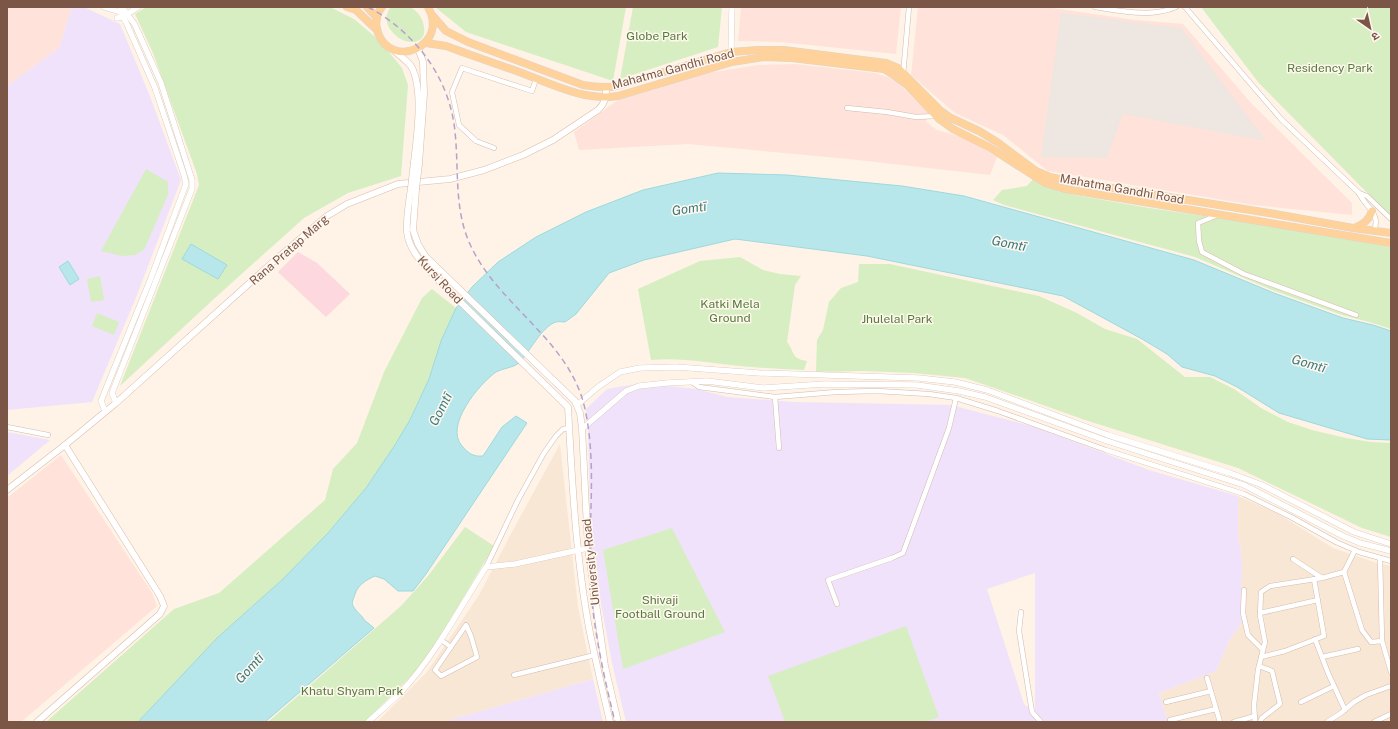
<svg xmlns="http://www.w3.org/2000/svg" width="1398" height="729" font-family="'Public Sans','Noto Sans Devanagari',sans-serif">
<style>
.residential{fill:#f9e7d6}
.commercial{fill:#ffe2d9}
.industrial{fill:#eee6e0}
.education{fill:#f0e2fb;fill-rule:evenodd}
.medical{fill:#fdd8df}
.green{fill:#d7eec2}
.water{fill:#b8e7eb;stroke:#9dd9dd}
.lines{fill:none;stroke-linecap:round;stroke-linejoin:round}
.minor-casing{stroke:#d4bbad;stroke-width:5.5}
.tertiary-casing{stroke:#d4bbad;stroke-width:6}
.secondary-casing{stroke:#dabdac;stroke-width:7}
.primary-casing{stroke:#ddd3cf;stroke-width:8}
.minor{stroke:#fff;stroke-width:4.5}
.tertiary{stroke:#fff;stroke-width:5.5}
.secondary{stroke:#fff;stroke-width:6}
.primary{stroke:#ffd29c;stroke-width:7}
.rail{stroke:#b5a2ca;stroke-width:1.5;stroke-dasharray:6 4;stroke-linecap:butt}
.secondary-bridge-casing{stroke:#dabdac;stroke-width:7;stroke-linecap:butt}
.secondary-bridge{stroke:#fff;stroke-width:6}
.labels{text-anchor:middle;stroke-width:3;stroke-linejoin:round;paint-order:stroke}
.park-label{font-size:12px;fill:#537c3c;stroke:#fff7ee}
.street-label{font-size:12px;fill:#7b5647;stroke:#fff7ee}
.water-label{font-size:13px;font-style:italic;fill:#397c82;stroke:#fff7ee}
</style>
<rect width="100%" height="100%" fill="#fef3e6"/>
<g class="residential">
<polygon points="560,444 578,607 593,679 442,722 379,722 379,720 427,672 479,595 513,530"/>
<polygon points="1238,496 1277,513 1333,548 1377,563 1391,566 1391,722 1168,722 1159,693 1216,671 1229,641 1241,624 1242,561 1238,532"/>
</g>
<g class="commercial">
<polygon points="7,7 72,7 59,48 7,86"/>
<polygon points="741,7 901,7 896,54 781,42 738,41"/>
<polygon points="918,7 1045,7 1135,20 1183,24 1251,103 1352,203 1352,215 1254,205 1048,171 1003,135 955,113 911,75"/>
<polygon points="795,64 875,73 894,79 928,113 926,122 937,130 966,138 997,157 990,175 849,159 688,144 579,150 574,132 622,97 689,76 758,65"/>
<polygon points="61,455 152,593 157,606 21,722 7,722 7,498"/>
</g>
<polygon class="industrial" points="1061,13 1181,28 1266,141 1123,114 1107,158 1041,157"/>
<g class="education">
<polygon points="72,7 84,7 120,24 151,99 181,180 135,300 92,402 7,410 7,86 59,48"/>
<path d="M642,383L696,389L728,397L794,402L951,405L1035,427L1149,470L1238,496V532L1242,561L1241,624L1229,641L1216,671L1159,693L1168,722H626L612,663L591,550L588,431L586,409L607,389ZM1035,573V714L1024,704L987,589Z"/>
<polygon points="7,432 50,440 7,476"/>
<polygon points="593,679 603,722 442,722"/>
</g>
<polygon class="medical" points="298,252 317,263 350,294 326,317 278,272"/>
<g class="green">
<polygon points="146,7 330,7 354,19 380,41 402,68 408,85 401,176 348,193 304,218 216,297 120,386 199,185 197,174 153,53 135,14"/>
<path d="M391,7H410C418,11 423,19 424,27C425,32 424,36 421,39C406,51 375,25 391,7Z"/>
<polygon points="435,7 626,7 613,81 466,32"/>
<polygon points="633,7 722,7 718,47 620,79"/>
<polygon points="1201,7 1391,7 1391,217 1258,82"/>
<polygon points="146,169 168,182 168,195 144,250 135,255 122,256 101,251"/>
<polygon points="1033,179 1047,187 1075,195 1149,208 1239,221 1391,247 1391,329 1369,322 1342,315 1272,290 1195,257 1004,205 993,200 1002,190 1027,186"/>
<path d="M740,257L763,270L780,274L801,276L795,285L787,342C795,352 791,359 807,361L804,370C783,369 761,368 740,366C710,363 681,357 651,360L638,289L700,261Z"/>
<polygon points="859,264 890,264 1039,296 1077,313 1105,329 1137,339 1185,377 1210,377 1234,389 1261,408 1288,422 1312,430 1346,438 1371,442 1391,443 1391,537 1362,528 1238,468 1085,420 1029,400 965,378 913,373 864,371 816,372 817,340 823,330 829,302 841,288 858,282"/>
<polygon points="100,276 104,300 91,302 87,279"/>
<polygon points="432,289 456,308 441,341 429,379 410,420 395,445 366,488 328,533 283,579 217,638 138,722 46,722 174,609 219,593 325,500 333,469 357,443 384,372 422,298"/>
<polygon points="97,313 119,322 114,335 92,326"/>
<polygon points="465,527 494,546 435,645 414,673 365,722 268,722 401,606 428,576"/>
<polygon points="672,528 725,632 623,669 603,550"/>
<polygon points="906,626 939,717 925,722 785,722 768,676"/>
</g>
<g class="water">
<path d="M718,173L787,175L902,186L964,196L1194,260L1274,293L1343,318L1373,325L1391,331V440L1367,439L1279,413L1237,387L1215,376L1182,367L1167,354L1142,339L1063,296L867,256L735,239L644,260L609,273L576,314L565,322C562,322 558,321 556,322C542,326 529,353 519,363C513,368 503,368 496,372C479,384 444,426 462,446C468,453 473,457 483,456L502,427L516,416L527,423L426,574L413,591H398L384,579L375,576C366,580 358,585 355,594C354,599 351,601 353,606C356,612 362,615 365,621L368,623L374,628L265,722H138L217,638L283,579L328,533L366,488L395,445L410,420L429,379L441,341L456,308L472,287L498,262L536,237L586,212L643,190Z"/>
<polygon points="191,244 227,265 218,279 182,259"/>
<polygon points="68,261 79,279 70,285 59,267"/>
</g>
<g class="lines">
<g class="minor-casing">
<g id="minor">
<path d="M1095,7C1122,11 1151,18 1176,7"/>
<path d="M1185,7L1281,119L1359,193C1366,208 1381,213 1374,231"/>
<polyline points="903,75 909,7"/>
<polyline points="847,108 887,112 916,117 936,116"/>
<polyline points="494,148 476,141 459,125 452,92 462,68 532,91 536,79"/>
<polyline points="1359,193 1367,196 1391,219"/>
<polyline points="1218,215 1198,223 1199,241 1202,252 1244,274 1356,315"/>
<polyline points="692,382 699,387 775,397 836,392 877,391 929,394 956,398 998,411 1106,450 1244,494 1291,517 1336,542 1359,552 1391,561"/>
<polyline points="775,397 779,448"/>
<polyline points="7,427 48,435"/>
<polyline points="1380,558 1382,641"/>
<polyline points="1293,559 1322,578"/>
<polyline points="486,567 518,500 544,453 556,436 563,429 569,428"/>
<polyline points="1344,572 1362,630 1371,642 1382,641 1391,672"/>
<polyline points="1244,590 1243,613 1248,635 1263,650"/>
<polyline points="837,604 828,580 892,558 903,553 949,428 956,398"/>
<polyline points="1021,612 1019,631 1032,712 1041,722"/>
<polyline points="1260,613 1318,600"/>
<polygon points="466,625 471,636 477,657 441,676 435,670"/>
<polyline points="1315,639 1328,673 1345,710"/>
<polyline points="441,640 451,647"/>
<polyline points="1261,657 1285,651 1324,636 1314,579"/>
<polyline points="1322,657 1358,649"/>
<polyline points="1259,666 1272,671 1280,704 1262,718 1260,722"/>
<polyline points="514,675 595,655"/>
<polyline points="1207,678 1220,722"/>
<polyline points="1166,702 1211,691"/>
<polyline points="1301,702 1334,686"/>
<polyline points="1170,720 1216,709"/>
<polyline points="1234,722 1255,716"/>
<polyline points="1255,722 1254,705 1258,670 1265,642 1260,615 1261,592 1270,586 1322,578 1344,572 1355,550"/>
<polyline points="1327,722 1341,713 1354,702 1366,695 1391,686"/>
<polyline points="1374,722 1391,714"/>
</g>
</g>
<g class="tertiary-casing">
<g id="tertiary">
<polyline points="104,7 120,12 126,22 155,88 184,175 186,184 151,278 101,401 105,411"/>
<polyline points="117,18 123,17 138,7"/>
<polyline points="732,62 731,52 732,7"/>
<polyline points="116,403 112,393 192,189 192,180 161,83 135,25 125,11 120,7"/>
<polyline points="577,405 598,387 620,372 640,368 676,367 759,373 919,378 955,382 987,390 1108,435 1230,473 1262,485 1354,532 1391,544"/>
<polyline points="582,429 626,391 639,386 667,383 707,381 763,388 825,384 917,385 959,391 985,397 1107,441 1244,485 1343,536 1360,543 1391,551"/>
<path d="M368,722C379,712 391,702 402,691C436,654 459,609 486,567L515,564L588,548"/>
</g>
</g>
<g class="secondary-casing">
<g id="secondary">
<polyline points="418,48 423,62 424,94 419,164"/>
<path d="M392,49C398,54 406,60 411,66C424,88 417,137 414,162"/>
<path d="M411,188C409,203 406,218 407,232C409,252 426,267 439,281L568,407C572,481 576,561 590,633C596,663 603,692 610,722"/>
<polyline points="416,189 413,230 418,244 426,257 575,401 580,413 582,428 588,548 605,666 618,722"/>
<path d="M7,490L65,445L116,403L273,262L327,216L347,204L398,184L450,179L484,170L523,155L553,140L598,110C605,103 606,98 606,88"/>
<polyline points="37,722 160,614 164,606 160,596 65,445"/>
</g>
</g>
<g class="primary-casing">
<g id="primary">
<polyline points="347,7 356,10 377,30"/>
<polyline points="367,7 377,18"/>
<path d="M382,7C376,14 375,24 378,33C392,71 450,45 428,7"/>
<path d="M432,15L446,31L468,42L583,85C595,87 605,88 617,86L731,52L758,50H784L886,63L898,68L941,111L951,118L979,131L997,142L1036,171L1050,177L1069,181L1269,213L1353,228L1391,233"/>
<path d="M426,43L446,46C473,56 500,65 527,75C556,86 586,101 618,96L732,62L764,57L792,58L884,69L894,75L907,85L939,119L953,129L989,147L1045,183L1065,189L1391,243"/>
<path d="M1354,228C1362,225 1369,221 1372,211"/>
</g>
</g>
<use href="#minor" class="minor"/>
<use href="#tertiary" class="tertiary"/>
<use href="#secondary" class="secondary"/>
<use href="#primary" class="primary"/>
<path class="rail" d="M368,7C415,32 450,78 455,132C459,169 454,207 469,242C497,307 573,340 586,414C596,465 589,517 590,569C591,620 603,672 615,722"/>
<g class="secondary-bridge-casing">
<g id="secondary-bridge">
<polyline points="411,188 414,162"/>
<polyline points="416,189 419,164"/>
</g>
</g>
<use href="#secondary-bridge" class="secondary-bridge"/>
</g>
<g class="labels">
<g class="park-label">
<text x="657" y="40">Globe Park</text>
<text x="1330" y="72">Residency Park</text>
<text x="730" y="308">Katki Mela<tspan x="730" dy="14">Ground</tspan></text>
<text x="897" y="323">Jhulelal Park</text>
<text x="660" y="604">Shivaji<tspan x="660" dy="14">Football Ground</tspan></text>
<text x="352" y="695">Khatu Shyam Park</text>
</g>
<g class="street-label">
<text transform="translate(673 69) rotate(-15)" y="4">Mahatma Gandhi Road</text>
<text transform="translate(1122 189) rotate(10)" y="4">Mahatma Gandhi Road</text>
<text transform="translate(289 250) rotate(-41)" y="4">Rana Pratap Marg</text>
<text transform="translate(440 280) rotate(47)" y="4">Kursi Road</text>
<text transform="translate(591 562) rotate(-96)" y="4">University Road</text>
</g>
<g class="water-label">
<text transform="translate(689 208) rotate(-8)" y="5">Gomtī</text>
<text transform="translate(1009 243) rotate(11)" y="5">Gomtī</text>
<text transform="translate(1309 363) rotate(16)" y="5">Gomtī</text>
<text transform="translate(440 409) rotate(-63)" y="5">Gomtī</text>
<text transform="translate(249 668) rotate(-48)" y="5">Gomtī</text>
</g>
</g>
<rect width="1398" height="729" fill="none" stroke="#7b5647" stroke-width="16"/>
<g transform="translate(1370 28) rotate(146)" stroke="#fff7ee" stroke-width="3" paint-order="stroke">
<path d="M0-3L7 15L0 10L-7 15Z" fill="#7b5647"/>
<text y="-6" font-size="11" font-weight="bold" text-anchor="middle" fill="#7b5647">उ</text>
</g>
</svg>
